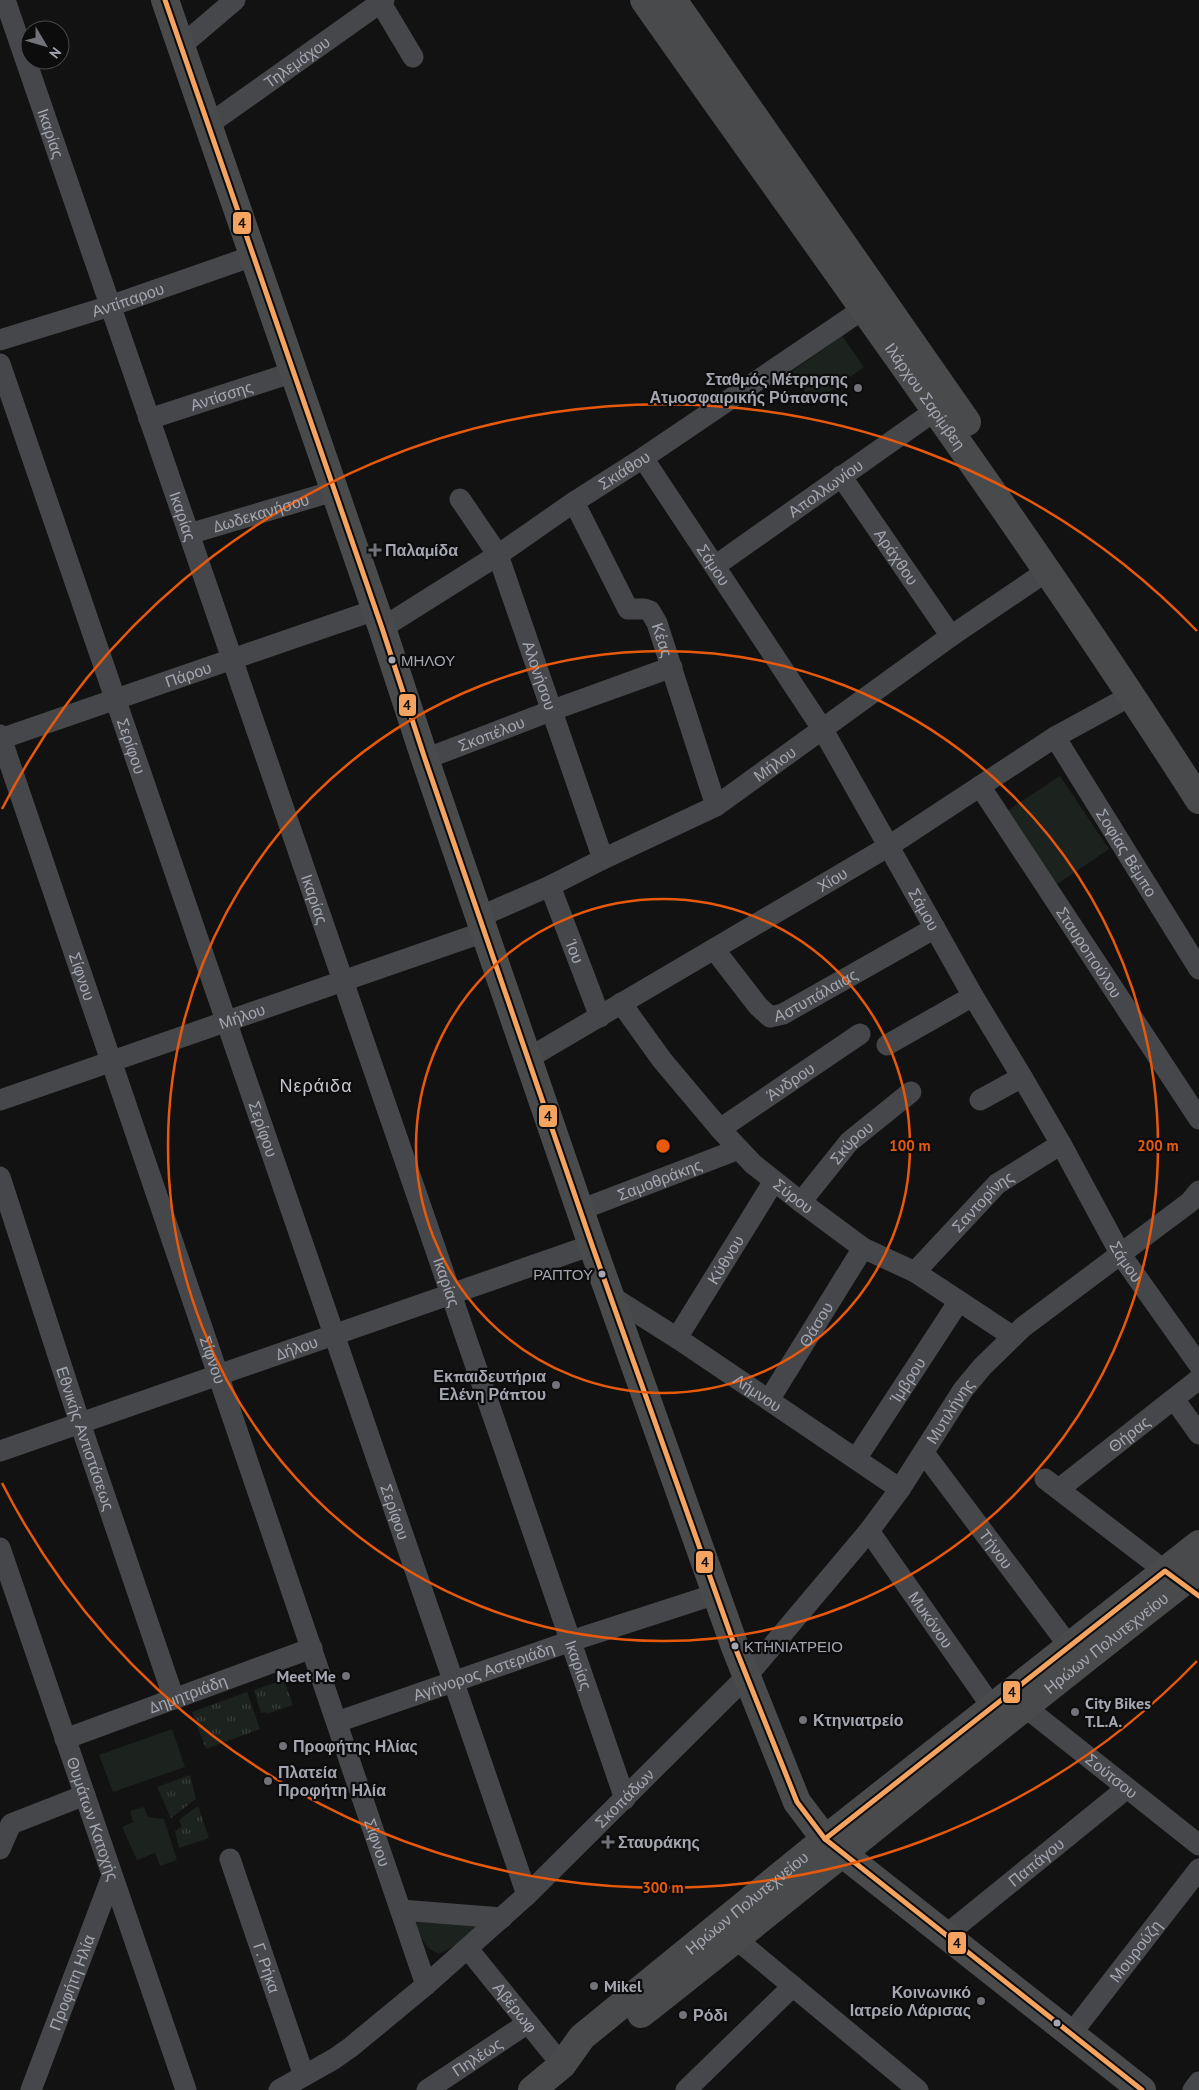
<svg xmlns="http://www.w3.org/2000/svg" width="1199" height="2090" font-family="'PT Sans',sans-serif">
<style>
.grass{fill:url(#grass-tufts)}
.green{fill:#1c221d}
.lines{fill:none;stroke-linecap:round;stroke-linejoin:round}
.minor{stroke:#46474b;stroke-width:21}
.major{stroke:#494a4c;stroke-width:28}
.bus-1-casing{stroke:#0d0c0d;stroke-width:9}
.bus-1{stroke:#f4a460;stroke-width:5}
.ring{fill:none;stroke:#e8590c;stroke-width:2.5}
.poi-dot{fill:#717379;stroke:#0d0c0d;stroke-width:2}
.bus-dot{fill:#a4a7b1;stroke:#0d0c0d;stroke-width:2}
.labels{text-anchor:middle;stroke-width:4.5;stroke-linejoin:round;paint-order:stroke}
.bus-label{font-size:15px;fill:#a4a7b1;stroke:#0d0c0d;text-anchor:start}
.street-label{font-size:16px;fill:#a4a7b1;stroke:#0d0c0d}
.poi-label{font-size:16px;font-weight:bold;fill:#a4a7b1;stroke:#0d0c0d;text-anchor:start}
.neighbourhood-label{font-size:18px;letter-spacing:1px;fill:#c5c6ce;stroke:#0d0c0d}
.centre{fill:#e8590c;stroke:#0d0c0d;stroke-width:2.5}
.ring-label{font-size:15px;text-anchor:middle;font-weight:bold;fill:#e8590c;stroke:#0d0c0d;stroke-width:4.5;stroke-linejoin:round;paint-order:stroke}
.line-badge{stroke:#0d0c0d;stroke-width:2}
.pale-badge-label{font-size:14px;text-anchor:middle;font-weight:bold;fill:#111}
</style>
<defs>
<pattern id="grass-tufts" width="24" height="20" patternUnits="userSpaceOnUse" patternTransform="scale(1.25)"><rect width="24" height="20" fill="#1c221d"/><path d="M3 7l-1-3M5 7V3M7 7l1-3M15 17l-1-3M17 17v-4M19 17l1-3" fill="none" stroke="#3a3f3b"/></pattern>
</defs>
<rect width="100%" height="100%" fill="#121212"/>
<g class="grass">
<polygon points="284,1680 293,1705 267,1714 266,1712 261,1713 254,1690"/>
<polygon points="247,1692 260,1729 206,1749 192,1712"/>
<polygon points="190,1775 196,1799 171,1818 157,1787"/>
<polygon points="198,1806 209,1838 179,1848 175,1831 182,1827 179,1820"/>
</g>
<g class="green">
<polygon points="842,336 864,367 813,403 791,372"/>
<polygon points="1060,776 1109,849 1053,887 1004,813"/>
<polygon points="172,1729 185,1767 113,1792 99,1755"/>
<polygon points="144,1807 148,1817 164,1819 177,1860 160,1866 155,1853 137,1860 122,1827 133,1822 130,1811"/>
<path d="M414,1918L480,1923L456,1945L439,1954C422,1947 420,1934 414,1918Z"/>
</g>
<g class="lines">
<g class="minor">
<path id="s1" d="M5,0L625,1799"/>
<polyline points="379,0 413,57"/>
<polyline points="181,46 235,0"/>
<path id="s2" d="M208,125L384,0"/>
<path id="s3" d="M0,340L110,306L253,256"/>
<path id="s4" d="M0,364L527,1895"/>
<path id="s5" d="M149,419L294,372"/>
<path id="s6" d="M643,458L823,730L973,996L1022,1077L1061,1144L1121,1255L1199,1365"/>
<path id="s7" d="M841,476L951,636"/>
<path id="s8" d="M460,499L498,555L603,859"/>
<path id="s9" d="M574,502L628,609H644L650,611L657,623L716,806"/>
<path id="s10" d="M189,534L334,491"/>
<path id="s11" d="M715,566L936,410"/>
<path id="s12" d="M382,628L498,555L574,502L643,458L875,301"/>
<path id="s13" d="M0,735L426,1985"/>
<path id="s14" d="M1055,737L1199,969"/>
<path id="s15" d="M0,739L375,610"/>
<path id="s16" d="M425,759L553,710L672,667"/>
<path id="s17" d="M980,786L1199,1119"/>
<path id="s18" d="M550,886L600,1017"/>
<path id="s19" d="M479,917L550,886L603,859L716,806L951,636L1047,571"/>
<path id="s20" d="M714,949L758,1006L770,1017L783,1014L935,928"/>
<path id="s21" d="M621,1003L662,1060L720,1129L753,1164L801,1202L863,1248L915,1272L1012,1336"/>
<polyline points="887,1045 973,996"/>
<path id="s22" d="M527,1059L889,846L1055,737L1132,695"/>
<path id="s23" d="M0,1100L484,932"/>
<polyline points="980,1100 1022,1077"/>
<path id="s24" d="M720,1129L860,1034"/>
<path id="s25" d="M0,1177L80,1423L174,1699"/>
<path id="s26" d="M801,1202L849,1142L911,1092"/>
<path id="s27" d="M580,1210L739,1149"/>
<path id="s28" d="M915,1272L997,1184L1061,1144"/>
<path id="s29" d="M612,1297L677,1338L900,1489"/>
<path id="s30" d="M677,1338L774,1181"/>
<polyline points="1174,1399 1199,1434"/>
<path id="s31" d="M769,1400L863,1248"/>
<path id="s32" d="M0,1451L592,1245"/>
<path id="s33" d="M924,1453L1069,1646"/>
<path id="s34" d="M856,1459L959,1301"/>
<polyline points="1045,1479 1165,1571"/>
<path id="s35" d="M1059,1489L1199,1379"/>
<path id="s36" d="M869,1531L992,1707"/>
<path id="s37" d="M0,1548L186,2090"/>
<path id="s38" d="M1024,1706L1199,1845"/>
<path id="s39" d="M337,1722L571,1641L716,1594"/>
<path id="s40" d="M65,1739L312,1648"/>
<polyline points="0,1849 11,1824 85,1795"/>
<path id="s41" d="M230,1859L304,2076"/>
<polyline points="401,1910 502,1918"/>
<path id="s42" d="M946,1935L1127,1788"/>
<polyline points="736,1939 918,2090"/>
<path id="s43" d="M468,1949L562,2065"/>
<path id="s44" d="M1071,2034L1199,1869"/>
<path id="s45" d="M31,2090L112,1876"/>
<path id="s46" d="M279,2090L334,2059L351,2047L426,1985L527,1895L747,1676L869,1531L900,1489L963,1390L982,1367L1023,1327L1190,1202L1199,1191"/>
<path id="s47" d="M427,2090L528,2023"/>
<polyline points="686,2090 793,1986"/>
<polyline points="1193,2090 1199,2082"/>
</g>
<g class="major">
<polyline points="165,0 382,628 425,759 592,1245 735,1647 797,1802 825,1839 843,1854 1142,2090"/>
<path id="s48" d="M644,0C831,266 1024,526 1199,800"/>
<polyline points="673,0 967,422"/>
<path id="s49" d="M641,2014C828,1867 1011,1715 1199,1570"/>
<path id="s50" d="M532,2090L562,2065L582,2037L825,1839L1199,1544"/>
</g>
<g class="bus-1-casing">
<g id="bus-1">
<polyline points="165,0 382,628 425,759 592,1245 735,1647 797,1802 825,1839 1142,2090"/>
<polyline points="825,1839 1165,1571 1199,1596"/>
</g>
</g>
<use href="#bus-1" class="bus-1"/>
</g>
<g class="ring">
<circle cx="663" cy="1146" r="247"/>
<circle cx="663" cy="1146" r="495"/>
<path d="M1197 1661A742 742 0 0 1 2 1483M2 809A742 742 0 0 1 1197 631"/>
</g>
<g class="poi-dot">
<circle cx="858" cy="388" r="5"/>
<path d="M372.5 542.5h5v5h5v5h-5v5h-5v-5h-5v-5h5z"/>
<circle cx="556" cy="1385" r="5"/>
<circle cx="346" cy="1676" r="5"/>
<circle cx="1075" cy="1712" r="5"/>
<circle cx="803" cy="1720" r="5"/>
<circle cx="283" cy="1746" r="5"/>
<circle cx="268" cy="1781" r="5"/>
<path d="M605.5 1834.5h5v5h5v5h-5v5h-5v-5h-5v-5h5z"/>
<circle cx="594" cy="1986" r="5"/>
<circle cx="981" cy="2001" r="5"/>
<circle cx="683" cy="2015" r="5"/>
</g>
<g class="bus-dot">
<circle cx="392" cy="660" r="4.5"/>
<circle cx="602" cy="1274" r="4.5"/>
<circle cx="735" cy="1646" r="4.5"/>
<circle cx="1057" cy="2023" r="4.5"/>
</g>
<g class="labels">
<g class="bus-label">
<text x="401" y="666">ΜΗΛΟΥ</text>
<text x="593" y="1280" text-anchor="end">ΡΑΠΤΟΥ</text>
<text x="744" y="1652">ΚΤΗΝΙΑΤΡΕΙΟ</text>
</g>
<g class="street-label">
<text dy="6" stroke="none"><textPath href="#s2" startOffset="109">Τηλεμάχου</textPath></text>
<text dy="6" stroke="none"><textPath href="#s1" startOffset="141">Ικαρίας</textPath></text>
<text dy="6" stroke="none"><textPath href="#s3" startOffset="134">Αντίπαρου</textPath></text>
<text dy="6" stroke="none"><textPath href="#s5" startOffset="76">Αντίσσης</textPath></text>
<text dy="6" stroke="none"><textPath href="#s48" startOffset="486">Ιλάρχου Σαρίμβεη</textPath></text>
<text dy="6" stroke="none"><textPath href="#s12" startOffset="289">Σκιάθου</textPath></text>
<text dy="6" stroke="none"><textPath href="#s11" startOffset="135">Απολλωνίου</textPath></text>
<text dy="6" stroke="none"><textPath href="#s10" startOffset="75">Δωδεκανήσου</textPath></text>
<text dy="6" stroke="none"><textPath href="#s1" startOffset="546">Ικαρίας</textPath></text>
<text dy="6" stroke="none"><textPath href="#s7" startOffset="98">Αράχθου</textPath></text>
<text dy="6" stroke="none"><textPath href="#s6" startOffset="128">Σάμου</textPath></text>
<text dy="6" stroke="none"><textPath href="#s9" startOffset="174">Κέας</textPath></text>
<text dy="6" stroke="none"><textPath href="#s15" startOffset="199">Πάρου</textPath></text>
<text dy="6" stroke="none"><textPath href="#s8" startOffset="195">Αλονήσου</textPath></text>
<text dy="6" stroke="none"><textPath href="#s16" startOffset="71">Σκοπέλου</textPath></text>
<text dy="6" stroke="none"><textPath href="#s4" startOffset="404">Σερίφου</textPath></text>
<text dy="6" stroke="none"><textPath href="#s19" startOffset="334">Μήλου</textPath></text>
<text dy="6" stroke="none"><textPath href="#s14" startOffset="136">Σοφίας Βέμπο</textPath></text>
<text dy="6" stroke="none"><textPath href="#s22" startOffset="354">Χίου</textPath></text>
<text dy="6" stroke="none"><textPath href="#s1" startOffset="951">Ικαρίας</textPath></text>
<text dy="6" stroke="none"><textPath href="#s6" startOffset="532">Σάμου</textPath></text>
<text dy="6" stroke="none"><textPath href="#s18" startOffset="70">Ίου</textPath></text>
<text dy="6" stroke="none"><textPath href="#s17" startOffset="199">Σταυροπούλου</textPath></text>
<text dy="6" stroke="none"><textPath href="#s13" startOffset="255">Σίφνου</textPath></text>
<text dy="6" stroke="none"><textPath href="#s20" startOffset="139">Αστυπάλαιας</textPath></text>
<text dy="6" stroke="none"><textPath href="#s23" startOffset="256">Μήλου</textPath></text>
<text dy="6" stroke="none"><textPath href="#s24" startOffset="85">Άνδρου</textPath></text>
<text dy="6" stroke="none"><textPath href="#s4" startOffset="809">Σερίφου</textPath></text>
<text dy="6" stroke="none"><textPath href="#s26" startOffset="78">Σκύρου</textPath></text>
<text dy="6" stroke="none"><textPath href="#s27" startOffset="85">Σαμοθράκης</textPath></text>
<text dy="6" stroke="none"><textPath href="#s21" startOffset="260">Σύρου</textPath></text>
<text dy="6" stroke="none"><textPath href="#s28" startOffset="98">Σαντορίνης</textPath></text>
<text dy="6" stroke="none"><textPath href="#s30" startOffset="92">Κύθνου</textPath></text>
<text dy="6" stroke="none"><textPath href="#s6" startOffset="938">Σάμου</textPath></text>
<text dy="6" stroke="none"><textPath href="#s1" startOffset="1356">Ικαρίας</textPath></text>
<text dy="6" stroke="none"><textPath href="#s31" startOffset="89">Θάσου</textPath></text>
<text dy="6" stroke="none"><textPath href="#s32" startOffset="314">Δήλου</textPath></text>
<text dy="6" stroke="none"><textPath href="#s13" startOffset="660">Σίφνου</textPath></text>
<text dy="6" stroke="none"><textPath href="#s34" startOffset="94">Ίμβρου</textPath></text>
<text dy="6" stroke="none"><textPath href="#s29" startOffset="174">Λήμνου</textPath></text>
<text dy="6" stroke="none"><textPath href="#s46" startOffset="961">Μυτιλήνης</textPath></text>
<text dy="6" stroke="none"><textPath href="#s35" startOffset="89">Θήρας</textPath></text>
<text dy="6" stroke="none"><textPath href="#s25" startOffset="275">Εθνικής Αντιστάσεως</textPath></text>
<text dy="6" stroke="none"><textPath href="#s4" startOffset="1214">Σερίφου</textPath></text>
<text dy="6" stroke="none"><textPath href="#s33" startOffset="120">Τήνου</textPath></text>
<text dy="6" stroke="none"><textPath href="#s36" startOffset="108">Μυκόνου</textPath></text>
<text dy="6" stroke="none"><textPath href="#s49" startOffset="595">Ηρώων Πολυτεχνείου</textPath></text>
<text dy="6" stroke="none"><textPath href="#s1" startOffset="1761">Ικαρίας</textPath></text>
<text dy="6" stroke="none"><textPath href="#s39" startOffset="155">Αγήνορος Αστεριάδη</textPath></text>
<text dy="6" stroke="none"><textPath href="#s40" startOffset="131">Δημητριάδη</textPath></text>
<text dy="6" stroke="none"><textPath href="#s38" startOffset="112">Σούτσου</textPath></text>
<text dy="6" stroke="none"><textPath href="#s46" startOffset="454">Σκοπάδων</textPath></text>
<text dy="6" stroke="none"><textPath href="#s37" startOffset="286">Θυμάτων Κατοχής</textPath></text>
<text dy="6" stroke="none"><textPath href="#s13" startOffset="1170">Σίφνου</textPath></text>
<text dy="6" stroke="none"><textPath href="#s42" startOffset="116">Παπάγου</textPath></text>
<text dy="6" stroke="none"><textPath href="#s50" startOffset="286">Ηρώων Πολυτεχνείου</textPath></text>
<text dy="6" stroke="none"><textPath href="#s44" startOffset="105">Μουρούζη</textPath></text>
<text dy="6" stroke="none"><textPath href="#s41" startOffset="115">Γ. Ρήκα</textPath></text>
<text dy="6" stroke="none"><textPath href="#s45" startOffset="115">Προφήτη Ηλία</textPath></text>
<text dy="6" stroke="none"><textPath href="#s43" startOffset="75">Αβέρωφ</textPath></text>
<text dy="6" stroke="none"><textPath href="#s47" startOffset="60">Πηλέως</textPath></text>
</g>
<g class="poi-label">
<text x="848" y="385" text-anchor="end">Σταθμός Μέτρησης<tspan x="848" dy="18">Ατμοσφαιρικής Ρύπανσης</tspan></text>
<text x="385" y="556">Παλαμίδα</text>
<text x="546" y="1382" text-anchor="end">Εκπαιδευτήρια<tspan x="546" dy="18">Ελένη Ράπτου</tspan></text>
<text x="336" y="1682" text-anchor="end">Meet Me</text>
<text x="1085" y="1709">City Bikes<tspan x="1085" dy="18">T.L.A.</tspan></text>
<text x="813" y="1726">Κτηνιατρείο</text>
<text x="293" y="1752">Προφήτης Ηλίας</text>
<text x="278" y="1778">Πλατεία<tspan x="278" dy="18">Προφήτη Ηλία</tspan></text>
<text x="618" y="1848">Σταυράκης</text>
<text x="604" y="1992">Mikel</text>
<text x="971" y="1998" text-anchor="end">Κοινωνικό<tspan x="971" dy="18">Ιατρείο Λάρισας</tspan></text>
<text x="693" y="2021">Ρόδι</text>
</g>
<g class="neighbourhood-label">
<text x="316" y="1092">Νεράιδα</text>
</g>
</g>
<circle cx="663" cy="1146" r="8" class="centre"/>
<g class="ring-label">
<text x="910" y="1151">100 m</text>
<text x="1158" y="1151">200 m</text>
<text x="663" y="1893">300 m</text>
</g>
<g class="line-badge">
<rect x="232" y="211" width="20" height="24" rx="5" fill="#f4a460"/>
<rect x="398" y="693" width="19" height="24" rx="5" fill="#f4a460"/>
<rect x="538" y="1104" width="20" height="24" rx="5" fill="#f4a460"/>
<rect x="695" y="1550" width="19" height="24" rx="5" fill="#f4a460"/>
<rect x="1002" y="1680" width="19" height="24" rx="5" fill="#f4a460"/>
<rect x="947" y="1931" width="20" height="24" rx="5" fill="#f4a460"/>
</g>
<g class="pale-badge-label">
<text x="242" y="228">4</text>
<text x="407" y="710">4</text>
<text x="548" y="1121">4</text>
<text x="705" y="1567">4</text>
<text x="1012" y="1697">4</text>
<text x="957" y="1948">4</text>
</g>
<g transform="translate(45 45) rotate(128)"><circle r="24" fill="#0d0c0d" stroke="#494a4f"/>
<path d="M0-4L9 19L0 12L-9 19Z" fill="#717379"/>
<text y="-8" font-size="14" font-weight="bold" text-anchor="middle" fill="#a4a7b1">N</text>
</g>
</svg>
